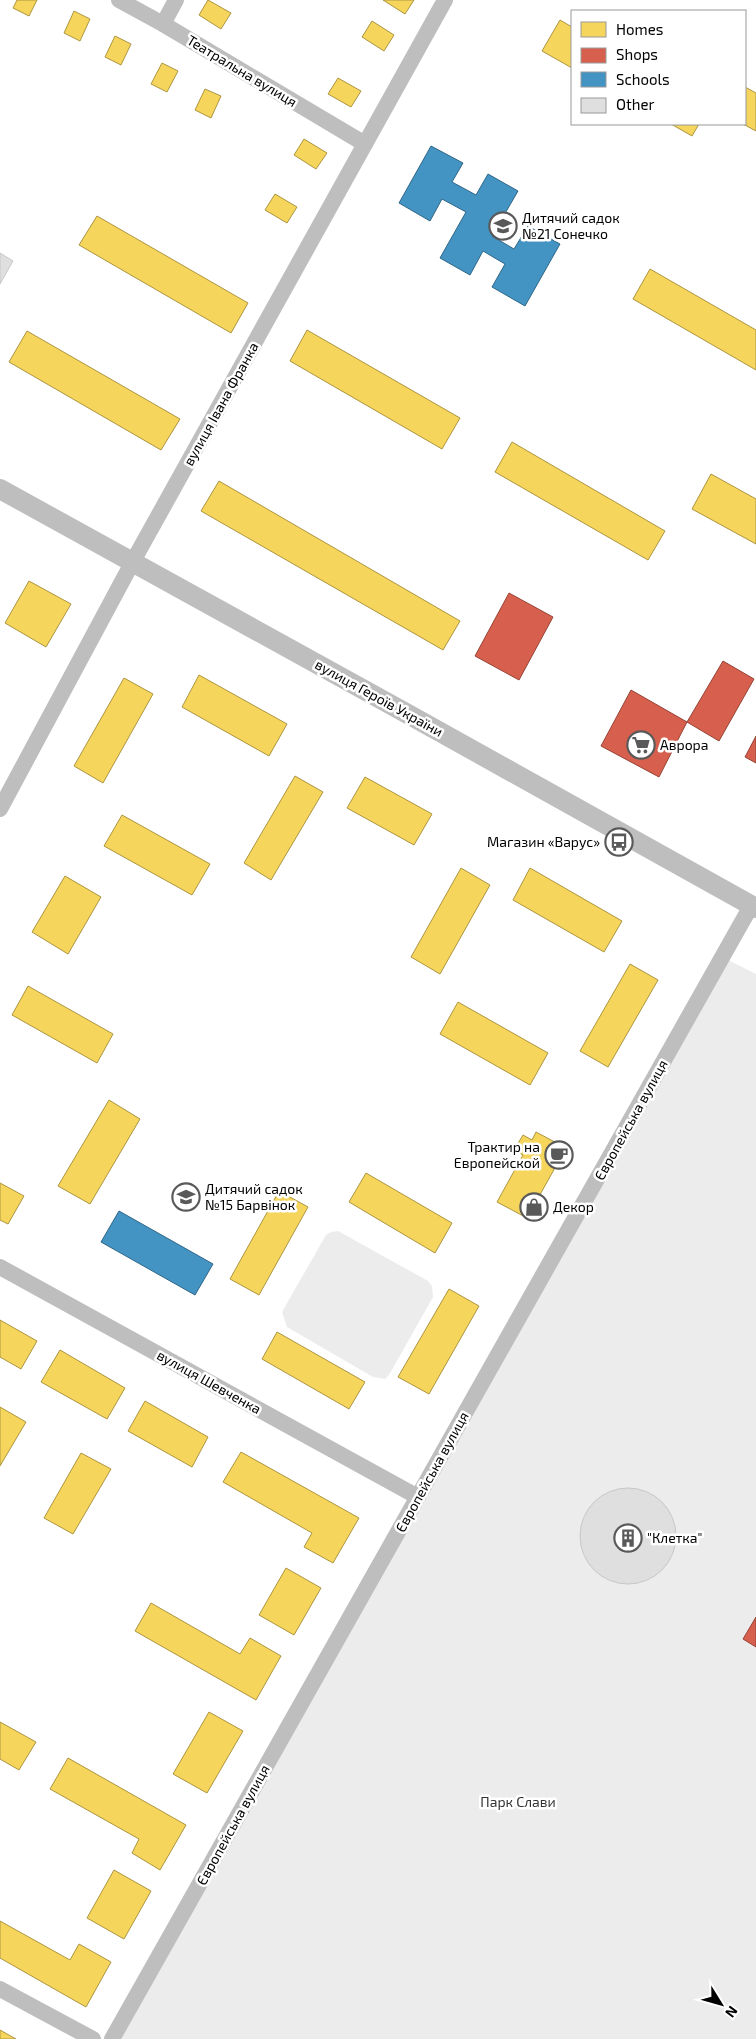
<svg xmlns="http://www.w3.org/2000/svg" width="756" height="2039" font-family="'Exo 2',sans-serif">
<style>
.green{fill:#ececec}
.homes{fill:#f6d55c;stroke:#ac9540}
.shops{fill:#d6604d;stroke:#964336}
.schools{fill:#4393c3;stroke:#2f6788}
.building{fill:#dfdfdf;stroke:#c7c7c7}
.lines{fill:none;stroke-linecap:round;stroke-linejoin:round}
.minor{stroke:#bebebe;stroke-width:16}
.tertiary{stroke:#bebebe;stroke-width:20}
.labels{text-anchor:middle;stroke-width:5;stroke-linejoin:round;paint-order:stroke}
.street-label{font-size:14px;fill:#000;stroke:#fff}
.poi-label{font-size:14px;fill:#000;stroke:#fff;text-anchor:start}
.park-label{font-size:14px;fill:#333;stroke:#fff}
</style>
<rect width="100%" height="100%" fill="#fff"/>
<g class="green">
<polygon points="722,957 756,974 756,2039 112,2039"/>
<polygon points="338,1231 428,1281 432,1286 433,1297 389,1375 385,1379 373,1377 287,1327 282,1312 326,1235 331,1232"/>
</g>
<g class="homes">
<polygon points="17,0 37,0 29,16 13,8"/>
<polygon points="208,0 231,13 221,29 199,15"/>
<polygon points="383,0 414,0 405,14"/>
<polygon points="74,11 90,19 80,41 64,33"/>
<polygon points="560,20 572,27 572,68 542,51"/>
<polygon points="372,21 394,35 384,51 362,37"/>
<polygon points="115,36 131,44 121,65 105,57"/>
<polygon points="162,63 178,71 167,92 151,84"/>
<polygon points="338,78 361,91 351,107 328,94"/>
<polygon points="745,87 756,93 756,131 743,124"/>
<polygon points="205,89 221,96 211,118 195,110"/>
<polygon points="671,124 699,124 692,136"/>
<polygon points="304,139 327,153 316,169 294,155"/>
<polygon points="275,194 297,207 287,223 265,210"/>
<polygon points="97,216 248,303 231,333 79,245"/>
<polygon points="650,269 756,330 756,370 633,299"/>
<polygon points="307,330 460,418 442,449 290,361"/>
<polygon points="27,331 180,419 161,450 9,362"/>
<polygon points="512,442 665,531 648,560 495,472"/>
<polygon points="711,474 756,499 756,544 692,509"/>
<polygon points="219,481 460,621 443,650 201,511"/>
<polygon points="29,581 71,604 46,647 5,623"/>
<polygon points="199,675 287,724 269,756 182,707"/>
<polygon points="124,678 153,694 103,783 74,766"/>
<polygon points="295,776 323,792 271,880 244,863"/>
<polygon points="365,777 432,814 414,845 347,808"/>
<polygon points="122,815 210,864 192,895 104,846"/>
<polygon points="461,868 490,885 440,974 411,957"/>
<polygon points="530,868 622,921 604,952 513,900"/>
<polygon points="65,876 101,897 68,954 32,932"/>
<polygon points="630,964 658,980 608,1067 580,1051"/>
<polygon points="28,986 113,1034 97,1063 12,1015"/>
<polygon points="458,1002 548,1053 530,1085 440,1034"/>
<polygon points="109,1100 140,1119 90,1204 58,1186"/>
<polygon points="536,1132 566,1148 527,1218 497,1202 523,1155 514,1150 523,1135 532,1140"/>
<polygon points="366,1173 452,1223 435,1253 349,1202"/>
<polygon points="0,1183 24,1196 8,1224 0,1220"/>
<polygon points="279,1191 308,1207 259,1295 230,1279"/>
<polygon points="449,1289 479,1306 429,1394 398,1377"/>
<polygon points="0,1320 37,1341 21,1369 0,1357"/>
<polygon points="277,1332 365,1382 349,1409 262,1359"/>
<polygon points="60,1350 125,1388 107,1419 41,1382"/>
<polygon points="145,1401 208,1437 192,1467 128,1431"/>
<polygon points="0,1407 26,1422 0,1466"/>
<polygon points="241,1452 359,1518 333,1563 304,1547 312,1533 223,1482"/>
<polygon points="81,1453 111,1469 73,1534 44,1518"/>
<polygon points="286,1568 321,1588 294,1635 259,1615"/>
<polygon points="151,1603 240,1654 250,1638 281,1656 256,1700 135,1631"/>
<polygon points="209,1712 243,1731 207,1793 173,1774"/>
<polygon points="0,1722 36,1742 19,1770 0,1759"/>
<polygon points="68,1758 186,1825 160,1870 132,1853 139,1839 50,1789"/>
<polygon points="114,1870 151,1891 124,1939 87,1918"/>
<polygon points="0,1921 70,1960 79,1944 111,1962 86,2007 0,1958"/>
<polygon points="0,2030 16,2039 0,2039"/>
</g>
<g class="shops">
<polygon points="509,593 553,617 519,680 475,656"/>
<polygon points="723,661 754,679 719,741 687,722"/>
<polygon points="631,690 687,722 659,777 601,746"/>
<polygon points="756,736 756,763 745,757"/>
<polygon points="756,1617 756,1647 743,1639"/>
</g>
<g class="schools">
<polygon points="431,146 463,163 452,182 476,195 488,174 518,191 492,236 514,249 528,226 560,244 525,306 492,287 505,264 483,251 470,275 440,258 466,212 442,199 430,221 399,203"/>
<polygon points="119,1211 213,1264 195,1295 101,1242"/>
</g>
<g class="building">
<polygon points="0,253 13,261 0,284"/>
<circle cx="628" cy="1536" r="48"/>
</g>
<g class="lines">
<g class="minor">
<polyline points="119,0 163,24 365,144"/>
<polyline points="163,24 176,0"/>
<polyline points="0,809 132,563 445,0"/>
<polyline points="0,1267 418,1497"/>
<polyline points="0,1989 93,2039"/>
<polyline points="112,2039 751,906"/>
</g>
<polyline class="tertiary" points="0,489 415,718 756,908"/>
</g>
<defs>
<g id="school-ring" transform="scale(1.4375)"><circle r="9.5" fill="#fff" stroke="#595959" stroke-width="1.5"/><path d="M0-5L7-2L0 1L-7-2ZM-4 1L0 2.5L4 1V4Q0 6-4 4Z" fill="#595959"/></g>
<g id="supermarket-ring" transform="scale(1.4375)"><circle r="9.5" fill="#fff" stroke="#595959" stroke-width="1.5"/><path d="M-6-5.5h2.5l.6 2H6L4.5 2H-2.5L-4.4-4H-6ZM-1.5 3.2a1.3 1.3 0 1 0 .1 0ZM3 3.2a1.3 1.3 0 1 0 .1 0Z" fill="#595959"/></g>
<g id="bus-ring" transform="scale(1.4375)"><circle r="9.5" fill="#fff" stroke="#595959" stroke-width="1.5"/><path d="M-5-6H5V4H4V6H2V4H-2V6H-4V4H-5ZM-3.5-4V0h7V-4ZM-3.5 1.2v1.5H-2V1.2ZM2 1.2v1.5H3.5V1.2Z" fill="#595959"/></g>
<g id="cafe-ring" transform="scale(1.4375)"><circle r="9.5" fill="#fff" stroke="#595959" stroke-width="1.5"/><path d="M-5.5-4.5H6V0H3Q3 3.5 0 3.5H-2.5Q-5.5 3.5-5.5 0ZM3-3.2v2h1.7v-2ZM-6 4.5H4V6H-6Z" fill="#595959"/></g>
<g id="shop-ring" transform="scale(1.4375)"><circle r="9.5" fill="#fff" stroke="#595959" stroke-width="1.5"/><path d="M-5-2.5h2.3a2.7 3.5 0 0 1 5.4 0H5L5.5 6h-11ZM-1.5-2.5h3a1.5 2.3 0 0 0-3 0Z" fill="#595959"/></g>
<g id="building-ring" transform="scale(1.4375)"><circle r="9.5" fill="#fff" stroke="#595959" stroke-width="1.5"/><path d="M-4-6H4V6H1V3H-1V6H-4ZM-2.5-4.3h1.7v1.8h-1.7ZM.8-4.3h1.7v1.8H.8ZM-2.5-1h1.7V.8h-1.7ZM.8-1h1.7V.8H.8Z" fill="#595959"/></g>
</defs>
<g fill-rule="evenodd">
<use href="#school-ring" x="503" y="226"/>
<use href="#supermarket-ring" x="641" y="745"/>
<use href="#bus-ring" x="619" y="842"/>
<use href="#cafe-ring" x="559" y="1155"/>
<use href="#school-ring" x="186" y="1197"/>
<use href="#shop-ring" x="534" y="1207"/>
<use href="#building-ring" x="628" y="1538"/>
</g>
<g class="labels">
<g class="street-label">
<text transform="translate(242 71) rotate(31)" y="5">Театральна вулиця</text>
<text transform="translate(221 404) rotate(-61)" y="5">вулиця Івана Франка</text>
<text transform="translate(379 698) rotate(29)" y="5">вулиця Героїв України</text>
<text transform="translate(631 1120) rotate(-61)" y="5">Європейська вулиця</text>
<text transform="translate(209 1382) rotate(29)" y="5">вулиця Шевченка</text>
<text transform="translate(432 1472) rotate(-61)" y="5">Європейська вулиця</text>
<text transform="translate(233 1825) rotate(-61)" y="5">Європейська вулиця</text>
</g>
<g class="poi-label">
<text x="522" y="223">Дитячий садок<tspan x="522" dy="16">№21 Сонечко</tspan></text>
<text x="660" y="750">Аврора</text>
<text x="600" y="847" text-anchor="end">Магазин «Варус»</text>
<text x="540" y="1152" text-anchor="end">Трактир на<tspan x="540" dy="16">Европейской</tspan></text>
<text x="205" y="1194">Дитячий садок<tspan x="205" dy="16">№15 Барвінок</tspan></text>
<text x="553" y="1212">Декор</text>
<text x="647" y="1543">"Клетка"</text>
</g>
<g class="park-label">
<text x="518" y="1807">Парк Слави</text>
</g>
</g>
<rect x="571" y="10" width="175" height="115" fill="#ffffff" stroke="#999999"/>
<rect x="581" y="22" width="25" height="15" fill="#f6d55c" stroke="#999999"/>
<text x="616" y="35" font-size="15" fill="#000000">Homes</text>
<rect x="581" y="48" width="25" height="15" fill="#d6604d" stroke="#999999"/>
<text x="616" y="60" font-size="15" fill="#000000">Shops</text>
<rect x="581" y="72" width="25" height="15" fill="#4393c3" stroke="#999999"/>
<text x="616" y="85" font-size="15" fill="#000000">Schools</text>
<rect x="581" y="98" width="25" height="15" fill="#dfdfdf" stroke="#999999"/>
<text x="616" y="110" font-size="15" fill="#000000">Other</text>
<g transform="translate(721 2004) rotate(127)" stroke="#ffffff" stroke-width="4" paint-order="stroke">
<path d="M0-4L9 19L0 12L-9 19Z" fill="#000000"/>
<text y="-8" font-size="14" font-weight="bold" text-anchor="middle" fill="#000000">N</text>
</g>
</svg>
